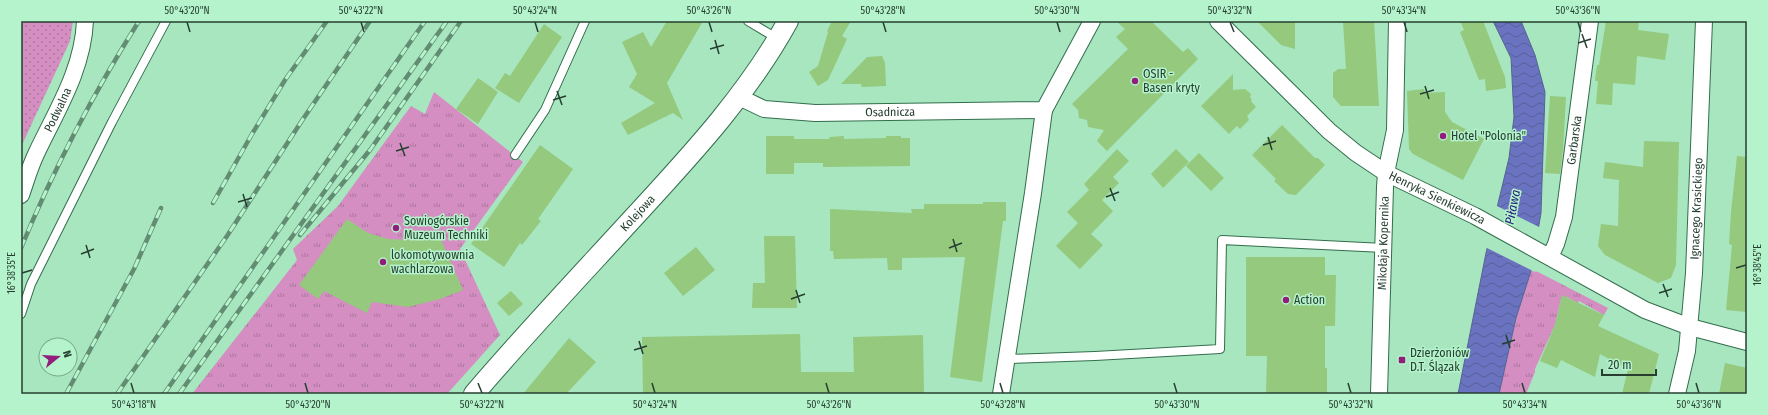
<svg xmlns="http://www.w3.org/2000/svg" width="1768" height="415" font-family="'Fira Sans Condensed',sans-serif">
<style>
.grass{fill:url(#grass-tufts)}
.park{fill:url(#park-dots)}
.water{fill:url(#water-waves);stroke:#566394}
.pier{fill:#a7e6bf}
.building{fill:#94c97e}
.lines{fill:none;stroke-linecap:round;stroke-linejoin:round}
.service-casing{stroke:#326e4c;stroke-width:10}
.minor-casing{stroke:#326e4c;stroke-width:18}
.tertiary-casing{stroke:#326e4c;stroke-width:22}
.service{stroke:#fff;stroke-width:8}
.minor{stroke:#fff;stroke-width:16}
.tertiary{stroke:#fff;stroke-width:20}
.rail-casing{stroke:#628d73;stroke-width:4.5}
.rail{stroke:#b4f3cc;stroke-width:3;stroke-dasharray:9;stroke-linecap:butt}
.ticks{fill:none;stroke:#263f30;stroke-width:1.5}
.poi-dot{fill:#921e7c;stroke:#b4f3cc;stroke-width:1.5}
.labels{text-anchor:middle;stroke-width:3;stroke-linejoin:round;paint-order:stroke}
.poi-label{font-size:12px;fill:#263f30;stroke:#b4f3cc;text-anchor:start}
.street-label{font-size:12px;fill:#263f30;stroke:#b4f3cc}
.water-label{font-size:13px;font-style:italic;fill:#231b77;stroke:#b4f3cc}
.neatline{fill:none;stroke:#263f30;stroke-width:1.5}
.ticks-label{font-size:10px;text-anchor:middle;fill:#263f30}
</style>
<defs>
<pattern id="grass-tufts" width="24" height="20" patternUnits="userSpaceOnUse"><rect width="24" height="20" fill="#d48ec1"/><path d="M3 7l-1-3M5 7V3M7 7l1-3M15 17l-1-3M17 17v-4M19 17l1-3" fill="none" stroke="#ac759d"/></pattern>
<pattern id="park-dots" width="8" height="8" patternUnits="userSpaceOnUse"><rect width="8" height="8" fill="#d48ec1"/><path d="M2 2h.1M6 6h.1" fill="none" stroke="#ac759d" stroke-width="1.8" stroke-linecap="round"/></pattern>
<pattern id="water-waves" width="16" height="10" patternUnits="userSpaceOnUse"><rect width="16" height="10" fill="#6a73bf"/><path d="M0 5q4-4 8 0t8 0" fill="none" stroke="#57609c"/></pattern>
</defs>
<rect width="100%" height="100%" fill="#a7e6bf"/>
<g class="grass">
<polygon points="434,92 523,162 460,249 500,335 447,394 192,394 297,260 293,249 338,206 411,106 425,114"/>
<polygon points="1531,271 1538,272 1608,308 1604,315 1579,301 1578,303 1567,297 1561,299 1555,325 1535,369 1535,372 1526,394 1499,394 1516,318"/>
</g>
<polygon class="park" points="21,21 73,21 70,41 21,147"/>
<polygon class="water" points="1493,21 1521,21 1535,55 1545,92 1541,213 1531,271 1516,318 1499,394 1458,394 1486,253 1509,158 1514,117 1511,58"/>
<polygon class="pier" points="1495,205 1541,228 1533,271 1485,247"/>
<g class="building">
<polygon points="667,21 703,21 667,83 683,120 673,113 628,135 621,123 655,103 629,87 637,74 622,42 643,32 651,47"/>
<polygon points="832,21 851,21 842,36 847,39 828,80 818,86 809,72 818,66 828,32 827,31"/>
<polygon points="1116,21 1151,21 1183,52 1188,48 1198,59 1107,151 1097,141 1104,130 1088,127 1087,120 1079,118 1078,110 1072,104 1128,49 1116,37 1125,29"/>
<polygon points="1257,21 1295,21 1295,49 1281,45"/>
<polygon points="1343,21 1374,21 1379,106 1341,106 1333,97 1333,73 1338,69 1346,69"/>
<polygon points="1460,21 1483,21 1505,77 1506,88 1486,91 1485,79 1479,80 1460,32 1464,30"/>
<polygon points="1606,21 1639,21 1638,30 1669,34 1665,60 1637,56 1635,85 1613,83 1612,105 1596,104 1598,81 1595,81 1597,65 1599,65"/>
<polygon points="544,24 562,37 519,103 495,88 505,73 510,76"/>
<polygon points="882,56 885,63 886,86 862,87 861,84 841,84 867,57"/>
<polygon points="1233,74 1233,90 1245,89 1251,94 1250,98 1252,99 1251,101 1256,107 1247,116 1249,120 1240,129 1237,126 1229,134 1201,106"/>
<polygon points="478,78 498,92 478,124 456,109"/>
<polygon points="1424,89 1425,93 1445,92 1445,112 1452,122 1484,139 1463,180 1413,154 1409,149 1407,91"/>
<polygon points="1550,96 1566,97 1563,150 1560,174 1545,173"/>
<polygon points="1282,125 1315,158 1318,158 1325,165 1296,195 1288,194 1274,181 1276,179 1252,155"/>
<polygon points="766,136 794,136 794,139 829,139 830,137 844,136 844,139 886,138 886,136 901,136 901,138 910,138 910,166 823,167 823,163 794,163 794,174 766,174"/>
<polygon points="1644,141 1679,142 1676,265 1671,278 1658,283 1605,255 1598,246 1601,224 1618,226 1619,180 1603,178 1605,162 1643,167"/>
<polygon points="540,145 573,169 538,219 541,221 522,245 520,243 504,267 471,244"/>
<polygon points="1117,149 1129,161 1113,177 1119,183 1102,200 1113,211 1091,234 1103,245 1080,269 1056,246 1078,223 1067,212 1089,190 1084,184"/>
<polygon points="1176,149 1189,162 1163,188 1151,174"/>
<polygon points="1199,153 1224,178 1211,191 1186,166"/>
<polygon points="1737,156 1747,157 1747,312 1726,310 1732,245 1729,244 1731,212"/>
<polygon points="983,202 1006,202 1006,221 1003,221 982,382 950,377 965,257 902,258 902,270 888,270 887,258 834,259 833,251 830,251 830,209 912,213 911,209 924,209 924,204 983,204"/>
<polygon points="347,219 368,233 388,239 411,240 438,233 463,290 440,299 408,307 372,302 367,313 324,291 318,299 299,285"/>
<polygon points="764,236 795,236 797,308 752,308 753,283 765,283"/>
<polygon points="696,247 715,270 683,296 664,273"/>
<polygon points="1246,257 1325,257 1325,275 1336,275 1335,326 1325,326 1325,368 1327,368 1327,394 1266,394 1267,356 1246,356"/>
<polygon points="511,291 523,304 509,316 497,303"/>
<polygon points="1562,295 1604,315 1598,326 1659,354 1649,394 1622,394 1628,369 1600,354 1595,377 1561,360 1557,368 1540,361 1555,325"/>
<polygon points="800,334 801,372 854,372 853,337 923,335 924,394 643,394 642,337"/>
<polygon points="569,338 596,362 566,394 523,394"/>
<polygon points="1725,363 1747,368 1747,394 1719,394"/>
</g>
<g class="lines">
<g class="service-casing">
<g id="service">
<polyline points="748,21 778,39"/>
<polyline points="515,155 545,110 585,21"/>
<polyline points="21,314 31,284 112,122 166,21"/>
<polyline points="1007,359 1095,356 1220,349 1222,240 1384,248"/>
</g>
</g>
<g class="minor-casing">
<g id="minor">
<path id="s1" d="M1218,21L1329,131L1356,153L1386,173L1475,216L1645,310L1690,327L1747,342"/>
<path id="s2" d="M739,97L764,109L815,113L1044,110L1092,21"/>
<path id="s3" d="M21,195C26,181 30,166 37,152C57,110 83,69 85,21"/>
<path id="s4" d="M1550,257L1556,244L1564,217L1590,21"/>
<polyline points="1001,394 1033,193 1044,110"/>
<path id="s5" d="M1379,394L1385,187L1386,173L1395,130L1397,21"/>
<path id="s6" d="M1677,394L1687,351L1694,273L1704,21"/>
</g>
</g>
<g class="tertiary-casing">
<g id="tertiary">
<path id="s7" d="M474,394C526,333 581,275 635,216C691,155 748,94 788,21"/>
</g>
</g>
<use href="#service" class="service"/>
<use href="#minor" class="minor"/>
<use href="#tertiary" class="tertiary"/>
<g class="rail-casing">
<g id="rail">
<polyline points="213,203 252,134 285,80 327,21"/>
<polyline points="300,235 370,150 461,21"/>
<path d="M21,248C54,168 93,94 139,21"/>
<polyline points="66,394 134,269 161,208"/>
<polyline points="117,394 227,236 303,119 370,21"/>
<polyline points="164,394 425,21"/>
<polyline points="179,394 447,21"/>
</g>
</g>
<use href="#rail" class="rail"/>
</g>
<path class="ticks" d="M187,22L190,32M361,22L364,32M535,22L538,32M709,22L712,32M883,22L886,32M1057,22L1060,32M1230,22L1234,32M1404,22L1407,32M1578,22L1581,32M1582,34L1587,48M715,40L719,54M1578,43L1591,39M710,49L724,45M1425,86L1429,99M557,91L562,105M1420,94L1434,90M553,100L566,96M1268,137L1272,150M400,143L405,156M1263,145L1276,141M396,151L409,147M1110,188L1115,201M243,194L247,207M1106,197L1119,192M238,202L252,198M953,239L957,252M86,245L90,258M949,248L962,243M81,254L94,249M1736,268L1746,265M22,273L32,270M1663,284L1668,297M796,290L800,303M1659,293L1672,289M791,299L805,294M1506,335L1510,348M639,341L643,354M1502,344L1515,340M634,350L647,346M131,383L134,393M305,383L308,393M478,383L482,393M652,383L655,393M826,383L829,393M1000,383L1003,393M1174,383L1177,393M1348,383L1351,393M1522,383L1525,393M1696,383L1699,393"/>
<g class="poi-dot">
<circle cx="1135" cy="81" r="4"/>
<circle cx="1443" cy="136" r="4"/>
<circle cx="396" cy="228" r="4"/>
<circle cx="383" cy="262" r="4"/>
<circle cx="1286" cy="300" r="4"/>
<rect x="1398" y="356" width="8" height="8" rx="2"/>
</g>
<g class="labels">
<g class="poi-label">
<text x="1143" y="78">OSIR -<tspan x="1143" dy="14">Basen kryty</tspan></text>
<text x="1451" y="140">Hotel "Polonia"</text>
<text x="404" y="225">Sowiogórskie<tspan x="404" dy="14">Muzeum Techniki</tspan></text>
<text x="391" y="259">lokomotywownia<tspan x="391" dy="14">wachlarzowa</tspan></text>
<text x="1294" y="304">Action</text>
<text x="1410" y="357">Dzierżoniów<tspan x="1410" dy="14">D.T. Ślązak</tspan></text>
</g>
<g class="street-label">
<text dy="4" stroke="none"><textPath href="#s3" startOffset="93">Podwalna</textPath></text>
<text dy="4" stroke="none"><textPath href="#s2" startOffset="154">Osadnicza</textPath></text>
<text dy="4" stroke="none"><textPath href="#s4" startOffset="120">Garbarska</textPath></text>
<text dy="4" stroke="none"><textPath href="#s1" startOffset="284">Henryka Sienkiewicza</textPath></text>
<text dy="4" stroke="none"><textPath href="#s6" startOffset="187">Ignacego Krasickiego</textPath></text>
<text dy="4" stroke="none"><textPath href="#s7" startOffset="244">Kolejowa</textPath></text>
<text dy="4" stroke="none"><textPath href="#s5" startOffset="151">Mikołaja Kopernika</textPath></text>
</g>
<g class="water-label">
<text transform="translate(1512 207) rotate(-79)" y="5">Piława</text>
</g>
</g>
<rect width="1768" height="415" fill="none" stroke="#b4f3cc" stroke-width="44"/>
<g transform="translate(58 357) rotate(72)"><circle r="19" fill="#b4f3cc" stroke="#7bab8e"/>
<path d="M0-3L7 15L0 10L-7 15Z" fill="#921e7c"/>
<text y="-6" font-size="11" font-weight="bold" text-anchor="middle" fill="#263f30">N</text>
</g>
<path d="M1602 369v6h54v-6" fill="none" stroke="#263f30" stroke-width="2"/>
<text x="1608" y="369" font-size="12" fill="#263f30" stroke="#b4f3cc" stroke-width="3" paint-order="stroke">20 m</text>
<rect x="22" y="22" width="1724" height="371" class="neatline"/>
<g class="ticks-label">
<text x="187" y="14">50°43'20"N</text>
<text x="361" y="14">50°43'22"N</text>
<text x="535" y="14">50°43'24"N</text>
<text x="709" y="14">50°43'26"N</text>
<text x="883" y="14">50°43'28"N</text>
<text x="1057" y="14">50°43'30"N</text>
<text x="1230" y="14">50°43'32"N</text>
<text x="1404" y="14">50°43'34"N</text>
<text x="1578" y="14">50°43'36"N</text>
<text transform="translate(1757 265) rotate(-90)" y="4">16°38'45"E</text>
<text transform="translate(11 273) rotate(-90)" y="4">16°38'35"E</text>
<text x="134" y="408">50°43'18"N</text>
<text x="308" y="408">50°43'20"N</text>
<text x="482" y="408">50°43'22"N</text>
<text x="655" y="408">50°43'24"N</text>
<text x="829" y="408">50°43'26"N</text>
<text x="1003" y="408">50°43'28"N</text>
<text x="1177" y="408">50°43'30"N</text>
<text x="1351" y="408">50°43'32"N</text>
<text x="1525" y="408">50°43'34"N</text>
<text x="1699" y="408">50°43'36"N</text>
</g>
</svg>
